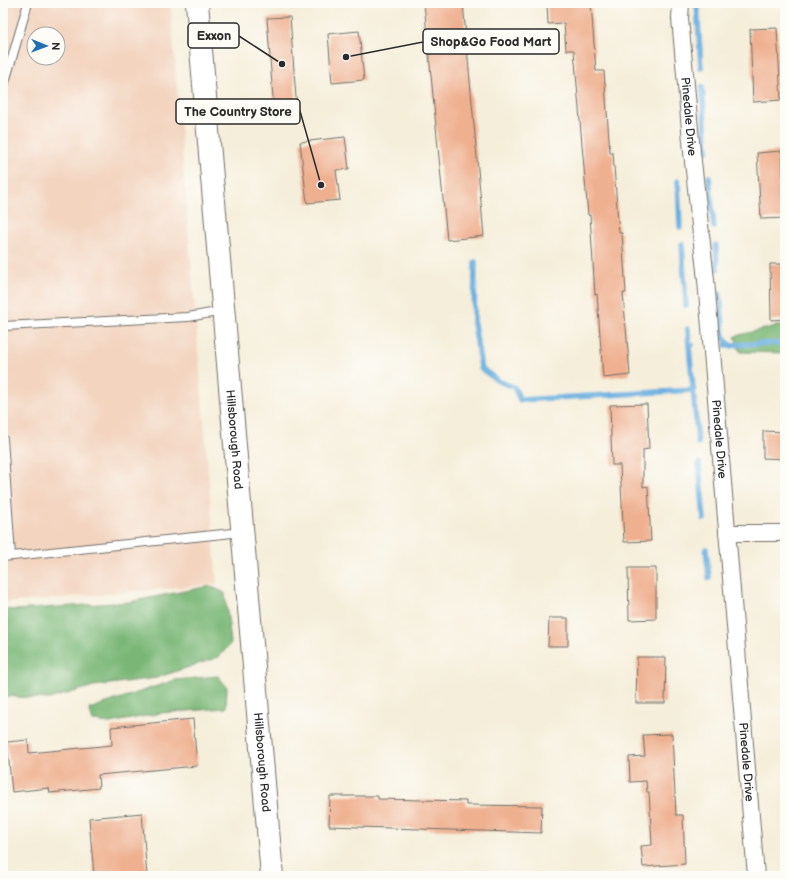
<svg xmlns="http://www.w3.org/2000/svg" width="788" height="879" font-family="'Balsamiq Sans',sans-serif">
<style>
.built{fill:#f3d4bf;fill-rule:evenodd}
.forest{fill:#7ab777;stroke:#527151}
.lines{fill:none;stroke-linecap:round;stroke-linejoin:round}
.stream{stroke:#69aedf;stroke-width:5.5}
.building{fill:#efb090}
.service-casing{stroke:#726f68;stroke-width:10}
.minor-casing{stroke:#726f68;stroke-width:18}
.primary-casing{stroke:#726f68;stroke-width:24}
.service{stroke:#fff;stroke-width:8}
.minor{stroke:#fff;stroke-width:16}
.primary{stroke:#fff;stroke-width:22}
.labels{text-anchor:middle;stroke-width:3.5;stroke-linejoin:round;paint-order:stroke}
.street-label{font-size:12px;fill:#2b2b2b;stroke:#fdfcf7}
.leader{fill:none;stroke:#2b2b2b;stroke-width:1.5}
.callout-dot{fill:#2b2b2b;stroke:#fdfcf7;stroke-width:1.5}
.callout{fill:#fdfcf7;stroke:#2b2b2b;stroke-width:1.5}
.callout-label{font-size:13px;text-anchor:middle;font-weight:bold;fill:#2b2b2b}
</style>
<rect width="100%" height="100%" fill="#fdfcf7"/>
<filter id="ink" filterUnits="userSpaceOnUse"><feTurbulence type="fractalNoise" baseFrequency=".025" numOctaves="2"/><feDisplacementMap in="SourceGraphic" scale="8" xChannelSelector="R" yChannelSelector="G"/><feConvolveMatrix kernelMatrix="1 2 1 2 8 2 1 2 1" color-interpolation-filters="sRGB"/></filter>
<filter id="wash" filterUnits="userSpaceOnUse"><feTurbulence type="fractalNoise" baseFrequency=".012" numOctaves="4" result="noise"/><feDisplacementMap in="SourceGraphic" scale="16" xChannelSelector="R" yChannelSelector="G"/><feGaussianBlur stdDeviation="0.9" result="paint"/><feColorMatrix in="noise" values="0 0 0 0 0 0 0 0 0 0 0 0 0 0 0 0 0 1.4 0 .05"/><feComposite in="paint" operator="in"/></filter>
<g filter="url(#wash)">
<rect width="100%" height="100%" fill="#f5eeda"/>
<path class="built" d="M3,3H170L217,584L3,603ZM34,34H58V58H34Z"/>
<g class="forest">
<polygon points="777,326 785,326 785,353 740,352 735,336"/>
<polygon points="210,586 225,593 231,643 219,657 156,678 94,686 49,699 3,696 3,609 16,610 129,602"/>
<polygon points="218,676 227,687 226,708 161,713 110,723 93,721 89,709 175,680"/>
</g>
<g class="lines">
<g class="stream">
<polyline points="697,3 701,68"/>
<polyline points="702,87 707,151"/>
<polyline points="709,177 714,227"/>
<polyline points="678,181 680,227"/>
<polyline points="682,244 686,305"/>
<polyline points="716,245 717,269"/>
<polyline points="475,262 474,323 481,368 498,381 514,387 520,400 694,390"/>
<polyline points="720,294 724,338 732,346"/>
<polyline points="688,329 689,345"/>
<polyline points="692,345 689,345 698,443"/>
<polyline points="726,345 785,343"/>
<polyline points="699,463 704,519"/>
<polyline points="706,549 709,578"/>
</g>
</g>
<g id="blocks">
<g class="building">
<polygon points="424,3 463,3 484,236 447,240"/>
<polygon points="561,3 591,3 596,71 604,71 610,153 613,153 619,233 622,233 626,293 623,293 630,375 603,378 597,294 595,295 590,215 588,215 574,50 566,50 564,23 548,24 547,4"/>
<polygon points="290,17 297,111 274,112 267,18"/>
<polygon points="777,28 781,100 753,102 750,29"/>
<polygon points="359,31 364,80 332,83 328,34"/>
<polygon points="345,137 349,169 336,170 340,200 307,203 300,142"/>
<polygon points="782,151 785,218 761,219 757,153"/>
<polygon points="770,264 785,264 785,319 771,320"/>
<polygon points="647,404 649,449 643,450 643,487 648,486 651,541 624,542 620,465 612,465 610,405"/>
<polygon points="763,431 785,432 785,459 763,458"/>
<polygon points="628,568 656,568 656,619 629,620"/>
<polygon points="549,618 568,618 568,646 548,646"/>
<polygon points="637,657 666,657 665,703 636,703"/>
<polygon points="193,719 197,766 98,775 99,788 50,793 49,788 12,792 7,742 28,740 29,753 112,745 111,727"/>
<polygon points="672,734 676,815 683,815 685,864 643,867 641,846 652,845 649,792 647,792 646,781 630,782 629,757 645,756 643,735"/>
<polygon points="330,796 378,796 378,799 466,801 466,805 542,806 541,833 329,826"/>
<polygon points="142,813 147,876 94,876 89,818"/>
</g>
</g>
</g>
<g filter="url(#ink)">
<use href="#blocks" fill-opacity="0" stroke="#726f68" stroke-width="1"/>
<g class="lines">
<g class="service-casing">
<g id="service">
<polyline points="3,89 28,3"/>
<polyline points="3,326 188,317 223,311"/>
<polyline points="3,439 11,556"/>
<polyline points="3,557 242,532"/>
</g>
</g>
<g class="minor-casing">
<g id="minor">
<path id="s1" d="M681,3L680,18L692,152L706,280L756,876"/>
<polyline points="727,533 785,533"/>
</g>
</g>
<g class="primary-casing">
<g id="primary">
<path id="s2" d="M197,3L272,876"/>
</g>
</g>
<use href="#service" class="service"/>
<use href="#minor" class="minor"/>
<use href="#primary" class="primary"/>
</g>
</g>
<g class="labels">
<g class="street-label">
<text dy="4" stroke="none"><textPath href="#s1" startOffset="114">Pinedale Drive</textPath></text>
<text dy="4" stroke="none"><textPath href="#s1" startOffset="438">Pinedale Drive</textPath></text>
<text dy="4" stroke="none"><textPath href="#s2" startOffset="438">Hillsborough Road</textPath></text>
<text dy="4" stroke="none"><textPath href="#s2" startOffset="762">Hillsborough Road</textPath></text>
<text dy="4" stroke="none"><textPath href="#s1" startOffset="762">Pinedale Drive</textPath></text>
</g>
</g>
<path class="leader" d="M282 64L239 36M346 57L423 42M321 185L300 111"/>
<g class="callout-dot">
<circle cx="282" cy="64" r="4"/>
<circle cx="346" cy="57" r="4"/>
<circle cx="321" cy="185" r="4"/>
</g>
<g class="callout">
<rect x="188" y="23" width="51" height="25" rx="4"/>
<rect x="423" y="29" width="136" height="25" rx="4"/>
<rect x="176" y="99" width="124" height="25" rx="4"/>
</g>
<g class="callout-label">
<text x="214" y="40">Exxon</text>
<text x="491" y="46">Shop&amp;Go Food Mart</text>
<text x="238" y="116">The Country Store</text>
</g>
<rect width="788" height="879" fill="none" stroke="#fdfcf7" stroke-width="16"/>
<g transform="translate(46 46) rotate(91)"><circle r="19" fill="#fdfcf7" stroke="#a9a8a5"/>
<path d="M0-3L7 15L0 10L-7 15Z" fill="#1f6fb2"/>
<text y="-6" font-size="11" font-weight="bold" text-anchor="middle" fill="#2b2b2b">N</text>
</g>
</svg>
